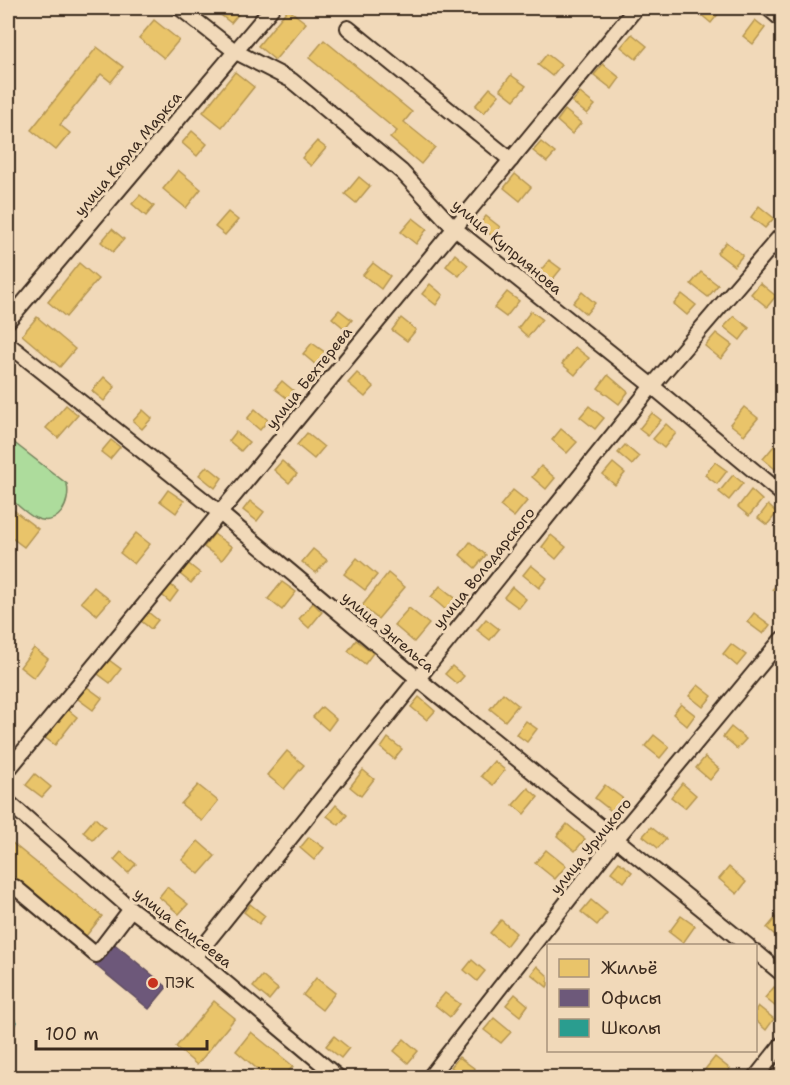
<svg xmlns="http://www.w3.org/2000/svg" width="790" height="1085" font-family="'Shantell Sans',sans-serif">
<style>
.green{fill:#addc9c;stroke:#74835d;stroke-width:1.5}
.homes{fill:#e9c46a;stroke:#b59653;stroke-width:1.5}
.offices{fill:#6d597a;stroke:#5e4b5e;stroke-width:1.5}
.schools{fill:#2a9d8f;stroke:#2f7a6d;stroke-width:1.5}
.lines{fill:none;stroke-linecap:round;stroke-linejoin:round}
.minor-casing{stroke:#3b2a1e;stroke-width:18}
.minor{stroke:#f1d9b9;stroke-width:14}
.poi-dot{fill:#c8321e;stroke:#f1d9b9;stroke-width:2}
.labels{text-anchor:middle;stroke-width:6;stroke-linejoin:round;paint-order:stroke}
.street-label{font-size:15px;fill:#3b2a1e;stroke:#f1d9b9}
.poi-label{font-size:15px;fill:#3b2a1e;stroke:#f1d9b9;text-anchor:start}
</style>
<rect width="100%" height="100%" fill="#f1d9b9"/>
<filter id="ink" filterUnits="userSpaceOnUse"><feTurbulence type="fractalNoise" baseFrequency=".0167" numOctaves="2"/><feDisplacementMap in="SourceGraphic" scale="12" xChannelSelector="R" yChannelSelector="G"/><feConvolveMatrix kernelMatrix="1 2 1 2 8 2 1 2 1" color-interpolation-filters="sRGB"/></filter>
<g filter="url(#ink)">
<path class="green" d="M8,438L67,484C71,503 59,528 35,518C26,514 16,503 8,497Z"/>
<g class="homes">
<polygon points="215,8 236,8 241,11 231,23 213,9"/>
<polygon points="703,8 723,8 711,23 699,13"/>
<polygon points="288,9 306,23 275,60 258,46"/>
<polygon points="154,20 179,40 164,58 139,38"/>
<polygon points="755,20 765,28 753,44 743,36"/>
<polygon points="632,34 647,46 636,59 621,47"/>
<polygon points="324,40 412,112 404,122 435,147 421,164 390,138 397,131 309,58"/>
<polygon points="97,47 123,67 111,82 101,74 60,125 70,133 56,150 31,130"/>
<polygon points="547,54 561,65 552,76 538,65"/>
<polygon points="603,64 620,78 612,89 594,75"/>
<polygon points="235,72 254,87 222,127 203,112"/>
<polygon points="511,75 526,86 514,100 500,89"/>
<polygon points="490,88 499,95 484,113 475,106"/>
<polygon points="580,93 595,105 587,114 572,102"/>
<polygon points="565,110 581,123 572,134 557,121"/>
<polygon points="192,131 207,144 197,156 182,143"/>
<polygon points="317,141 326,148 311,166 302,158"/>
<polygon points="541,142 555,153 547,162 533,151"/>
<polygon points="178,170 201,189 186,208 163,189"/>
<polygon points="515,174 531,187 520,201 504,188"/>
<polygon points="359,177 370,186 356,203 345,194"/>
<polygon points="140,195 154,206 146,216 132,204"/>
<polygon points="759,206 774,218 765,228 751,217"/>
<polygon points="228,212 238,220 225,235 215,227"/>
<polygon points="486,216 500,227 492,236 479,225"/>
<polygon points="413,218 427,229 416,244 401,232"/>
<polygon points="112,229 124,239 113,252 101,242"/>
<polygon points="726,242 743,255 734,266 717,253"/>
<polygon points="455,254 468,265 459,276 446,266"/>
<polygon points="549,260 561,269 548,285 536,276"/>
<polygon points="79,263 98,279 66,317 48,302"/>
<polygon points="373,263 390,276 381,289 363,275"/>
<polygon points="701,272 718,285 708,297 691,284"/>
<polygon points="760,283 776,296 767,307 751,294"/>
<polygon points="430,284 443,295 436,305 422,294"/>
<polygon points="507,292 519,301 506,317 494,308"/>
<polygon points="582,292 595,303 586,314 573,303"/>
<polygon points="682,294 696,305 687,315 674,304"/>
<polygon points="339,310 352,320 345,329 332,318"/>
<polygon points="531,311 542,319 528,337 518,328"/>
<polygon points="734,316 749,328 740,340 724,327"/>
<polygon points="37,317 75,349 60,367 22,335"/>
<polygon points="401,318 416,330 407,341 392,330"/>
<polygon points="716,333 732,345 721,359 705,346"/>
<polygon points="312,343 326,353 316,365 303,354"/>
<polygon points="575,347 589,358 575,375 562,364"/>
<polygon points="357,373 374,387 365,397 348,383"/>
<polygon points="608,375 628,392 619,404 598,388"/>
<polygon points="104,377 115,387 104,401 92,391"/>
<polygon points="282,381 294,391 288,399 275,389"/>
<polygon points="66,405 78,415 58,438 46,428"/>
<polygon points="589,406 604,418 595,429 580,417"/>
<polygon points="744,407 758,418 744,435 730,424"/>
<polygon points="255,409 268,420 260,430 247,419"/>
<polygon points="143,410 152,418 142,429 133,421"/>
<polygon points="652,413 661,420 648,436 639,429"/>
<polygon points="666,424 676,433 664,448 653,439"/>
<polygon points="561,429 577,442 567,453 552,440"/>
<polygon points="236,432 249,442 241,451 229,441"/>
<polygon points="307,433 324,447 314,459 297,445"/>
<polygon points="111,440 120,447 110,459 101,452"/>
<polygon points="625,445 639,457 632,465 618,453"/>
<polygon points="774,446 782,453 782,460 775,469 763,459"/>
<polygon points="282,461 297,474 289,483 274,470"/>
<polygon points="715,462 727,471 717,484 705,475"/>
<polygon points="613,463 625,473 615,485 603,475"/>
<polygon points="207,466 222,478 215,488 199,475"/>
<polygon points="541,466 555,478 546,489 532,477"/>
<polygon points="733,475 743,483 729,500 719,492"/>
<polygon points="168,490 184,501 176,513 160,501"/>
<polygon points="513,490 527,501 514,517 500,506"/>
<polygon points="751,490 762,500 749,516 738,507"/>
<polygon points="250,501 264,512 257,521 243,510"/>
<polygon points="768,505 777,513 767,525 758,518"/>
<polygon points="8,506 38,529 24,547 8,535"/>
<polygon points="136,533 150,544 134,564 120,553"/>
<polygon points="214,534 232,547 222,560 204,547"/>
<polygon points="551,535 566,547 556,559 542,547"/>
<polygon points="470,542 486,555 475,568 460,555"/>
<polygon points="313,549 327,560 316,573 302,562"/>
<polygon points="357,558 377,575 365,590 344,574"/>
<polygon points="185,561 200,573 191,583 176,571"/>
<polygon points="531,565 547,578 539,588 523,575"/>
<polygon points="388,573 405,587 378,619 362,606"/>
<polygon points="165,580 178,591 170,602 157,591"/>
<polygon points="780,580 782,582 782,597 773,589"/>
<polygon points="282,582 296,592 282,610 268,599"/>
<polygon points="440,586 455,598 446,610 431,597"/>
<polygon points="94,587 110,600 97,615 81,602"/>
<polygon points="512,587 526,599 519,608 504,597"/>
<polygon points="313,603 322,612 309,628 299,619"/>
<polygon points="143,608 158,620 151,629 136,617"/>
<polygon points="409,608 429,624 414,642 394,625"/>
<polygon points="754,613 770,625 763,634 747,622"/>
<polygon points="486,619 499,629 490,640 477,630"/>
<polygon points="356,640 373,653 365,664 348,651"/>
<polygon points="731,644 746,655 737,666 723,654"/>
<polygon points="34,648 48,659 34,678 20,667"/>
<polygon points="105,657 121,669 110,683 94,671"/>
<polygon points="452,666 464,676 457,684 445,674"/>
<polygon points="83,684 102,698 93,710 74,696"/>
<polygon points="698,685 712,696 703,707 689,696"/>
<polygon points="503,693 518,705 505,721 490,709"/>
<polygon points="419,697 435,711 427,720 411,707"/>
<polygon points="681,704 695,715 687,726 673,714"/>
<polygon points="62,705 77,717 55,745 40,734"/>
<polygon points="322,707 336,719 328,730 313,717"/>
<polygon points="526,721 537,729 527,742 516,734"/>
<polygon points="731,727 746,739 737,749 723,737"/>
<polygon points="654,735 669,747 660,758 645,746"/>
<polygon points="388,738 402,749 394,759 381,748"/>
<polygon points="287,751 304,765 284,789 267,775"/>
<polygon points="705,757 719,769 710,780 696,768"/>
<polygon points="494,761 505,770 493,785 481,776"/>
<polygon points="363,770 374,779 361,796 350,787"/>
<polygon points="35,774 51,787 42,797 26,785"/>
<polygon points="682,783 696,795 685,808 671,797"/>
<polygon points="198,785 218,801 202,821 181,804"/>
<polygon points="605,785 625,800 614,813 595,798"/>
<polygon points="528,788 538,797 524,814 513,805"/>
<polygon points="336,805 347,815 339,825 327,816"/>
<polygon points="95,818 105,827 93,840 83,832"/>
<polygon points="567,824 585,839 575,851 557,836"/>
<polygon points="651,827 666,839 658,848 643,836"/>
<polygon points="309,837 324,848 314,860 300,848"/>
<polygon points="198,841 215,856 199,874 182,860"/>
<polygon points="11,842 102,916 86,936 8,872 8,846"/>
<polygon points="546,850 566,866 555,879 535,863"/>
<polygon points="121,852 136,864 128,873 114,860"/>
<polygon points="619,862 632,872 624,882 611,872"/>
<polygon points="729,867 746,882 737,894 719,879"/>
<polygon points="167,887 188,904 179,914 159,897"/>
<polygon points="591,900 607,913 597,925 581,912"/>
<polygon points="250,904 265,916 259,924 244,912"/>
<polygon points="782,910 782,941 767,928"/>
<polygon points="681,916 695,926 683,943 669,932"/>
<polygon points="501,920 516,933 506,946 490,933"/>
<polygon points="472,960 485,971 477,981 464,970"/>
<polygon points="537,966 548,976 548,985 547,987 531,974"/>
<polygon points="262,976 278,989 269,1000 253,987"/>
<polygon points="316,978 335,993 322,1010 303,995"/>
<polygon points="774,987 782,993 782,1012 765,998"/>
<polygon points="445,993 460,1004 450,1017 435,1005"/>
<polygon points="515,994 528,1005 520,1016 506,1005"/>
<polygon points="214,1001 235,1018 197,1065 176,1047"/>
<polygon points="758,1006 774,1019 766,1030 756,1021 756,1009"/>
<polygon points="494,1018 511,1032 501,1043 484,1030"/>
<polygon points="251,1032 293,1066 283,1078 268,1078 236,1051"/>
<polygon points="334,1036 349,1048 341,1058 326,1046"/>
<polygon points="404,1039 418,1051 408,1063 394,1051"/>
<polygon points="459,1057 475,1069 468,1078 464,1078 451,1067"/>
<polygon points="715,1057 730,1069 724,1078 710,1078 703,1072"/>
</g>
<polygon class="offices" points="112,942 167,987 149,1009 94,964"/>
<polygon class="schools" points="8,1013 17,1022 8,1033"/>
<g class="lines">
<g class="minor-casing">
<g id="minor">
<polyline points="180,8 236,52 291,80 402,172 454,228 652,386 782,494"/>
<polyline points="768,8 782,20"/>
<polyline points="348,28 511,160"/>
<polyline points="8,321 272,8"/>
<polyline points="8,344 220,513 417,678 748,946"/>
<polyline points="8,770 636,8"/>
<polyline points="8,802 131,909 195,957 339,1078"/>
<polyline points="15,887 96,955 131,909"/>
<polyline points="756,952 782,974"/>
<polyline points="195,957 652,386 782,234"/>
<polyline points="429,1078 617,838 782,639"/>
<polyline points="755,1078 782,1044"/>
</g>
</g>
<use href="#minor" class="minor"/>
</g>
</g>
<circle class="poi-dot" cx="153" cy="983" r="6"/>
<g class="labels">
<g class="street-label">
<text transform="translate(128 154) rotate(-50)" y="5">улица Карла Маркса</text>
<text transform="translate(507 247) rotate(40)" y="5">улица Куприянова</text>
<text transform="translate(309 378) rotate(-51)" y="5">улица Бехтерева</text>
<text transform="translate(484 568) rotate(-51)" y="5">улица Володарского</text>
<text transform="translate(388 632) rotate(40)" y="5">улица Энгельса</text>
<text transform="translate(591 846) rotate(-51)" y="5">улица Урицкого</text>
<text transform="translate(183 928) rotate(38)" y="5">улица Елисеева</text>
</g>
<g class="poi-label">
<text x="165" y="988">ПЭК</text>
</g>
</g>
<rect width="790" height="1085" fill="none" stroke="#f1d9b9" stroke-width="30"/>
<rect x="15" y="15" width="760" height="1055" fill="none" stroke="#3b2a1e" stroke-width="2" filter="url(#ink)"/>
<rect x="547" y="944" width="210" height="108" fill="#f1d9b9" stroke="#a8937b" stroke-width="1.5"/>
<rect x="559" y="959" width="30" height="18" fill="#e9c46a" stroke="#a8937b" stroke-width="1.5"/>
<text x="601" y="974" font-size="18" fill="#3b2a1e">Жильё</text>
<rect x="559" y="989" width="30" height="18" fill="#6d597a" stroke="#a8937b" stroke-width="1.5"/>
<text x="601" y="1004" font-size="18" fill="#3b2a1e">Офисы</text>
<rect x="559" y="1019" width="30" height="18" fill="#2a9d8f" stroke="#a8937b" stroke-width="1.5"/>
<text x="601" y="1034" font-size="18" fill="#3b2a1e">Школы</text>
<path d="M36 1040v9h171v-9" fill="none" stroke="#3b2a1e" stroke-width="3"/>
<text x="45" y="1040" font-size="18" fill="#3b2a1e" stroke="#f1d9b9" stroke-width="4.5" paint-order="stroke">100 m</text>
</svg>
